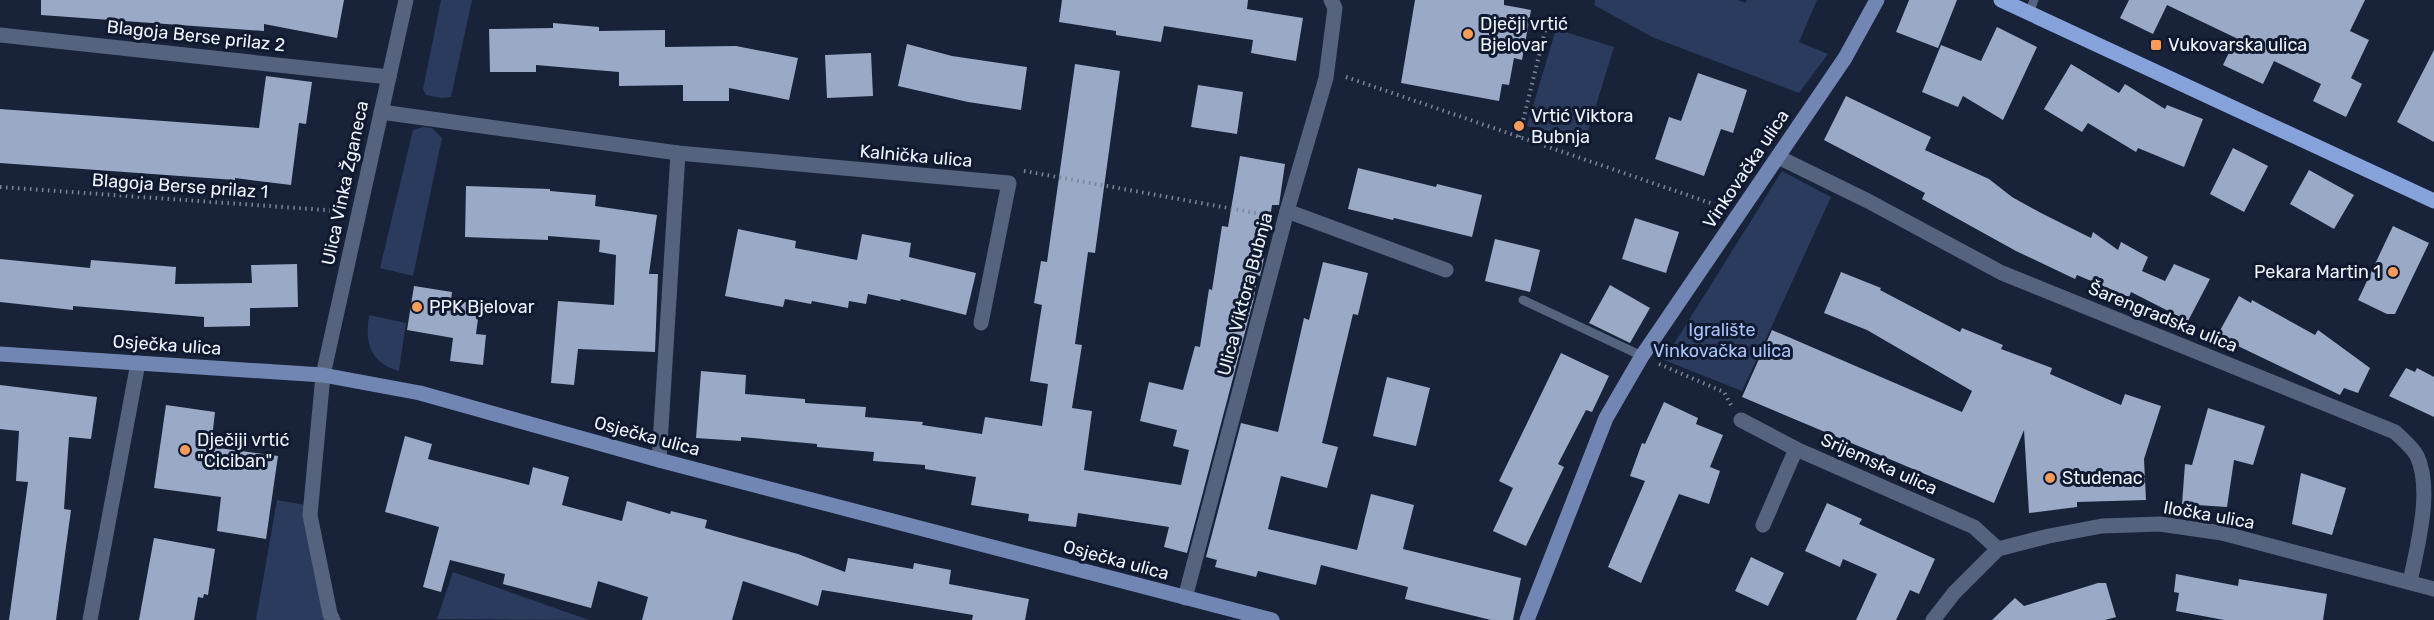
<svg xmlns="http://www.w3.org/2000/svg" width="2434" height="620" font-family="Rubik,sans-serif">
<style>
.green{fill:#2b3b5d}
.building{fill:#9aa9c6}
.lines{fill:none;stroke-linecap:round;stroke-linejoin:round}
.path{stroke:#7e8696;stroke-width:4;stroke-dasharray:1.5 4.5;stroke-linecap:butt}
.lane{stroke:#55637e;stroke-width:9}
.street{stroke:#55637e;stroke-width:15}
.secondary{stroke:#7186b2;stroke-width:15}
.primary{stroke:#86a2db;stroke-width:15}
.poi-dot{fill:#fd9c56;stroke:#0f192f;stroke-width:2}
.labels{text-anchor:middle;stroke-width:6;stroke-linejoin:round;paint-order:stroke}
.poi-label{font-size:18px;fill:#eef3fc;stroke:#0f192f;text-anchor:start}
.street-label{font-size:18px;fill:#eef3fc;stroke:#0f192f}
.park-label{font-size:18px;fill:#a9c3f9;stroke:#0f192f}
</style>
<rect width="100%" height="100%" fill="#182239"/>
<g class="green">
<polygon points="441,0 472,0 451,97 441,98 426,95 423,89"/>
<polygon points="1595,0 1738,0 1745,3 1747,0 1817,0 1799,42 1828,54 1799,93 1652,37 1594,5"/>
<polygon points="1556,29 1614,47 1584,144 1527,126"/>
<polygon points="423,127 432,128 442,138 413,276 380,268 413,130"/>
<polygon points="1782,171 1831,197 1742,391 1664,360"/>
<path d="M369,315L406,323L399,371C369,362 365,343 369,315Z"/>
<polygon points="277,500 311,506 325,620 256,620"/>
<polygon points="453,572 589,620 437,619"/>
</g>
<g class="building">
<polygon points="41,0 344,0 337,38 264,24 264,31 41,15"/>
<polygon points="1062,0 1248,0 1247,9 1303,18 1296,61 1251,53 1253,40 1164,26 1161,42 1116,35 1116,31 1059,22"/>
<polygon points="1415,0 1504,0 1504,5 1531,10 1522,60 1514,58 1509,85 1502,84 1499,101 1401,83"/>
<polygon points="1909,0 1957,0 1938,48 1896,32"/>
<polygon points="2129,0 2365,0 2350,31 2369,40 2351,78 2362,84 2346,117 2313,101 2321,84 2274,61 2263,84 2223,65 2236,38 2167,5 2153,34 2120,18"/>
<polygon points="553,23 599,27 599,31 665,30 665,47 736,46 798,58 789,100 729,88 729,101 683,101 683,85 619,86 619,72 536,65 536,72 490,72 489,29 553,28"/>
<polygon points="1997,27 2037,47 2003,120 1963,96 1958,107 1922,92 1941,45 1981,61"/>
<polygon points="907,44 952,56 1027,67 1021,110 968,102 898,86"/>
<polygon points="2434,50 2434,142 2397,122"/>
<polygon points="871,53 873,96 827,98 825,55"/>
<polygon points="1075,64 1120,71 1095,253 1088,252 1075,344 1082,345 1072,408 1092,411 1084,470 1181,485 1189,450 1173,446 1177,430 1140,421 1149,382 1183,390 1195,346 1200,347 1209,289 1212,290 1222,226 1228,227 1240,156 1285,164 1279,205 1272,205 1263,263 1260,276 1257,275 1254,298 1187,553 1164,547 1169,527 1078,513 1076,527 1028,521 1029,514 971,505 976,477 925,469 925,465 873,461 874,452 817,447 817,444 741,437 741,441 696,438 701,371 746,375 745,394 805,399 805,403 866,407 865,417 923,422 922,425 982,434 985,417 1042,426 1048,384 1030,381 1042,305 1034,303 1041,261 1047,262"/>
<polygon points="2071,64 2119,93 2125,84 2165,109 2167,105 2203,119 2184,167 2138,148 2136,152 2088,123 2082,132 2044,109"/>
<polygon points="1698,73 1747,90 1733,133 1721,129 1704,176 1655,159 1669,117 1681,121"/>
<polygon points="266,76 312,82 306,124 299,123 291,185 235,178 235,180 0,163 0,109 259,128"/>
<polygon points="1198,85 1243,92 1237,134 1191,127"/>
<polygon points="1846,96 1931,137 1925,150 1989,179 2012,197 2041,213 2091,238 2093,232 2118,250 2121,242 2148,257 2142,271 2165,281 2174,264 2210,279 2188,321 2131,292 2129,297 2077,275 2075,279 2016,251 1922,199 1925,193 1824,140"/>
<polygon points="2233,148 2268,166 2244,212 2210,194"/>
<polygon points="1358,168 1436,187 1437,184 1482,195 1472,237 1394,218 1393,220 1348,209"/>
<polygon points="2309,170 2354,195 2334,229 2290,204"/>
<polygon points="466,186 550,189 550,191 596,195 595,206 657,215 649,274 658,274 655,352 578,349 574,385 551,383 558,301 614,305 616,255 599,252 600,240 548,236 548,240 465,237"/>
<polygon points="1635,218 1679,232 1666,273 1622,259"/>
<polygon points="2393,226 2429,243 2395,314 2387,314 2358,300"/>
<polygon points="738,229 796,241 795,248 857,260 862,234 911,243 909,257 976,273 966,315 901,299 900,301 868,294 866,304 849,301 848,308 812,301 811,304 785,299 783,307 725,296"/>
<polygon points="1495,239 1540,250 1530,292 1485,281"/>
<polygon points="0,259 90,268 91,260 176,267 175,284 252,283 251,265 297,264 298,307 250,308 250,326 204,327 204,317 73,306 73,310 0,302"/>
<polygon points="1323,262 1368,273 1358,315 1353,314 1322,443 1338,447 1327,488 1281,476 1268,529 1357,550 1371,494 1414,505 1403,549 1521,578 1513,620 1491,620 1405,599 1408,587 1321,565 1316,585 1258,571 1256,577 1215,567 1217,560 1206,557 1241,423 1278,432 1304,318 1309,320"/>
<polygon points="1841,272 1881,288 1880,290 1960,332 1962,328 2003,345 2001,349 2052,368 2050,374 2121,405 2125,394 2161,406 2144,459 2146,500 2077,502 2077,507 2029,513 2024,430 1994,503 1742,397 1772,330 1962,412 1972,391 1867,330 1824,313"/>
<polygon points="1610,285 1650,308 1630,343 1589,323"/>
<polygon points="414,286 452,292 451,300 480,304 476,334 486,335 483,365 450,361 453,338 407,330"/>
<polygon points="2239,296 2251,303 2252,300 2315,335 2318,330 2370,368 2358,393 2344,388 2340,395 2217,336"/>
<polygon points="1561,353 1609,376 1592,412 1586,410 1558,464 1564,467 1526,546 1493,531 1513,488 1499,481"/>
<polygon points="2406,368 2415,372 2417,368 2434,377 2434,417 2389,396"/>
<polygon points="1387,377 1430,388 1416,446 1373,436"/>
<polygon points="0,385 97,397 91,439 69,437 64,509 71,510 56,620 9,620 28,482 16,481 19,431 0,429"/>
<polygon points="1664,402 1698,418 1696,424 1723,435 1710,467 1720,471 1709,504 1679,494 1641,583 1608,567 1645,481 1630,476 1642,443 1645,444"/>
<polygon points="166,405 215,412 211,447 278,456 266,539 217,531 221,497 154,488"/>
<polygon points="2208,408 2265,426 2253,465 2234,460 2227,507 2182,504 2185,464 2192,465"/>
<polygon points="405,436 432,444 428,459 529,485 533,467 569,477 562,505 622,521 627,501 670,514 671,511 707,520 705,528 798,554 845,572 848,558 913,569 914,563 951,570 949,584 1029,599 1025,620 972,620 973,615 822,590 818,606 743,581 732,620 642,620 648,597 598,581 591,608 503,584 505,574 450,560 441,592 423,587 439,527 385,512"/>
<polygon points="2301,473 2346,488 2332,535 2292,524"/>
<polygon points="1827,503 1862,519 1859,524 1935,559 1919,594 1910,590 1896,620 1856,620 1877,574 1843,559 1840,567 1805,551"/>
<polygon points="154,538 215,549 208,595 204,594 203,598 198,597 194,620 139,620"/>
<polygon points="1751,557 1784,573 1768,606 1735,591"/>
<polygon points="2176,574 2238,586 2239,579 2327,594 2323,620 2224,620 2176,611 2179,593 2174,592"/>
<polygon points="2098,583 2106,583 2116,617 2105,620 1992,620 2015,598 2024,606"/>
</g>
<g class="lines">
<g class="path">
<polyline points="1346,77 1722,207"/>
<polyline points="1519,137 1546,27"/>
<polyline points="1024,171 1267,215"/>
<polyline points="0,187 340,211"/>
<polyline points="1659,364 1724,392 1731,405"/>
</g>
<g class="lane">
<polyline points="2029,13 2034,0"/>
<polyline points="1523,300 1642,356"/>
</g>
<g class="street">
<polyline points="0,35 389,77"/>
<polyline points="381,112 678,153 1009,183 981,323"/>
<path d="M1778,157L1868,201L2002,273L2395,432C2402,439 2413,448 2417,456C2433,490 2417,547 2410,582"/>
<polyline points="1287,211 1446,270"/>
<polyline points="1741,420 1796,449 1974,527 1998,549"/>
<polyline points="659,460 678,153"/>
<polyline points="1763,525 1796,449"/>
<polyline points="1185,598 1287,211 1326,78 1335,8 1331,0"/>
<polyline points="90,620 138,363"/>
<polyline points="333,620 330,614 310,515 323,375 406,0"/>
<polyline points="1933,620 1954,593 1998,549 2049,536 2102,526 2160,524 2222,533 2434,589"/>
</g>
<g class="secondary">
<polyline points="0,354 323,375 420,393 659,460 1272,620"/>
<polyline points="1527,620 1606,418 1642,356 1845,58 1877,0"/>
</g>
<polyline class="primary" points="2001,0 2434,201"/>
</g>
<g class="poi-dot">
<circle cx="1468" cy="34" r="6"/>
<rect x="2150" y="39" width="12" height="12" rx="3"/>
<circle cx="1519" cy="126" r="6"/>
<circle cx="2393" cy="272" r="6"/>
<circle cx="417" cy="307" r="6"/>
<circle cx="185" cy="450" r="6"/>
<circle cx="2050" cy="478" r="6"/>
</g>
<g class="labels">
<g class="poi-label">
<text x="1480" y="30">Dječji vrtić<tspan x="1480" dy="21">Bjelovar</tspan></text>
<text x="2168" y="51">Vukovarska ulica</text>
<text x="1531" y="122">Vrtić Viktora<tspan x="1531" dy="21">Bubnja</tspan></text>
<text x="2381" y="278" text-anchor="end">Pekara Martin 1</text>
<text x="429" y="313">PPK Bjelovar</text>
<text x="197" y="446">Dječiji vrtić<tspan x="197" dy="21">"Ciciban"</tspan></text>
<text x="2062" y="484">Studenac</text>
</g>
<g class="street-label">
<text transform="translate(196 36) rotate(6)" y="6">Blagoja Berse prilaz 2</text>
<text transform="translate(916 156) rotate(5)" y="6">Kalnička ulica</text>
<text transform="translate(1746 169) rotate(-56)" y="6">Vinkovačka ulica</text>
<text transform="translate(345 183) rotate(-78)" y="6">Ulica Vinka Žganeca</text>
<text transform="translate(180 186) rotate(4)" y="6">Blagoja Berse prilaz 1</text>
<text transform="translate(1245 294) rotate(-75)" y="6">Ulica Viktora Bubnja</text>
<text transform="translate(2163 317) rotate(22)" y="6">Šarengradska ulica</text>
<text transform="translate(167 345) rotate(4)" y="6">Osječka ulica</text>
<text transform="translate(647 436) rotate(15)" y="6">Osječka ulica</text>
<text transform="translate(1879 464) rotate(24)" y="6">Srijemska ulica</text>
<text transform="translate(2209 515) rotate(10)" y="6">Iločka ulica</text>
<text transform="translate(1116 560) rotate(15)" y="6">Osječka ulica</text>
</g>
<g class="park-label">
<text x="1722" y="336">Igralište<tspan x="1722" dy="21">Vinkovačka ulica</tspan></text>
</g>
</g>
</svg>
